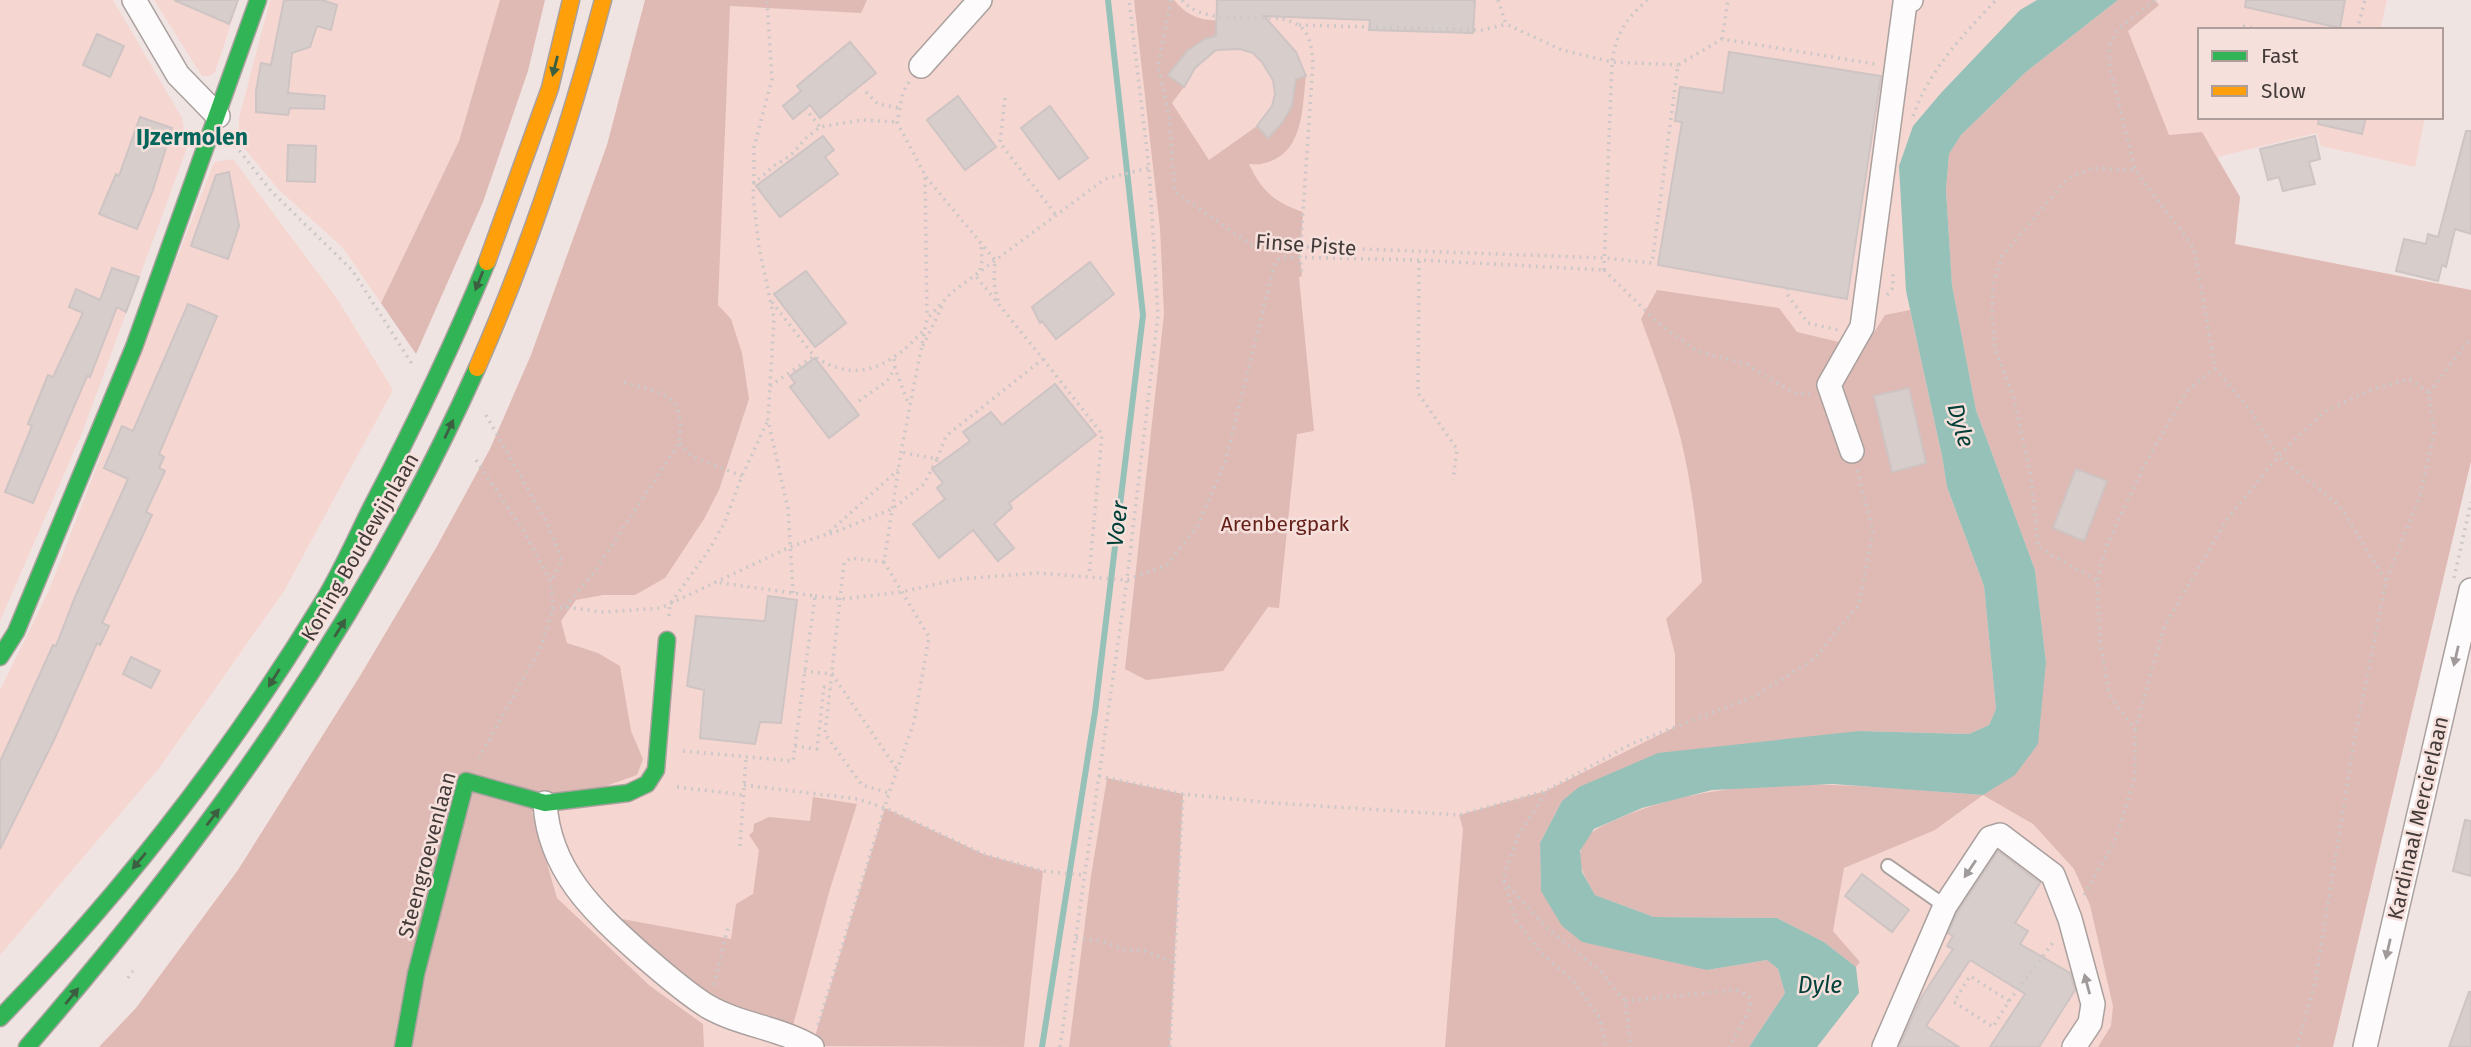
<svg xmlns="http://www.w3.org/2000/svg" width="2471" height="1047" font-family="'Fira Sans',sans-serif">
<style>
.green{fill:#f6d6d1}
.forest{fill:#dfbab4}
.water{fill:#96c1b9}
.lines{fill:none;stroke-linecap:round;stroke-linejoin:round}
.stream{stroke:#96c1b9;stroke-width:6}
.building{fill:#d7cecc;stroke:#cdc4c3;stroke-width:2}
.lane-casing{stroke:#aaa19f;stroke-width:16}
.street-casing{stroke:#aaa19f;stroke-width:26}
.fast-casing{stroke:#aaa19f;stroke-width:19}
.slow-casing{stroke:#aaa19f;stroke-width:19}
.path{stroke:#cbc8c7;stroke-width:3.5;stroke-dasharray:2 5;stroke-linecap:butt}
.lane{stroke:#fdfbfb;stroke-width:12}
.street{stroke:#fdfbfb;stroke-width:23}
.fast{stroke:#30b455;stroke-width:16}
.slow{stroke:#ff9f0a;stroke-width:16}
.oneway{fill:#3d5f41}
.oneway2{fill:#a09b9a}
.labels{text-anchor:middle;stroke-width:5;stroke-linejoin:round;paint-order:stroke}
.street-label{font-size:21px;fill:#433b39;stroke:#f6e0dc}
.park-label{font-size:21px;fill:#641f19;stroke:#f6e0dc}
.neighbourhood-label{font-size:23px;font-weight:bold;fill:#06665b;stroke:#f6e0dc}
.water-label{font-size:23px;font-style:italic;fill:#004039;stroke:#f6e0dc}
</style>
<rect width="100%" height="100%" fill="#f0e4e2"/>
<g class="green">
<polygon points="0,0 113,0 182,118 187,148 82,433 0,621"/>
<polygon points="154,0 239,0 215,72 210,76 202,76"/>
<polygon points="270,0 501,0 459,141 381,303 343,248 279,190 243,147 239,138 239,118"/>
<polygon points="645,0 2159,0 2160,3 2161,0 2387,0 2380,30 2200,30 2200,117 2425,117 2415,167 2321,146 2317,133 2217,157 2240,197 2235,244 2471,290 2471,461 2333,1047 99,1047 136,1008 238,870 360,676 436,548 490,449 531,355 607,145"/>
<polygon points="233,159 338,300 393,390 284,591 160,767 0,955 0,690 49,590 214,162"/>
</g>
<g class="forest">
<polygon points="500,0 545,0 528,71 483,202 416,354 381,303 459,141"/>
<polygon points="645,0 867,0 861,13 730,6 718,305 731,319 742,353 749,399 719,490 704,519 665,578 635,595 603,595 576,600 561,621 567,643 598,653 620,666 631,731 643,759 637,775 532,812 557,898 650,986 703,1024 704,1047 99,1047 136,1008 238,870 360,676 436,548 490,449 531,355 607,145"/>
<path d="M1134,0H1174C1194,24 1212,20 1240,21L1187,51L1169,76L1184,87L1172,103L1209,160L1257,126L1269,138L1282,123L1292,106L1296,79L1306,76C1302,108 1304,153 1265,163C1260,165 1253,164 1249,164C1262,192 1275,202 1303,212L1300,257L1302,276L1299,277L1314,431L1297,434L1279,608L1268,607L1223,671L1146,680L1125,669L1164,314L1160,228Z"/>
<path d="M2118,0H2155L2159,5L2128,31L2169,135L2202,132L2240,197L2235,244L2471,290V461L2333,1047H2098L2111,1026L2113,1006L2090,905L2074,869L2033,824L1983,795L1935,830L1844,868L1833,931L1860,962L1856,967L1824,942L1777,918L1654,917L1595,895C1588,882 1576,865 1581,850C1586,831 1604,825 1620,818C1732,769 1865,786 1983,795L2046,662L2035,570L1976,410L1952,285L1946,190L1949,154L1961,135L2026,72Z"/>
<path d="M1657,290L1779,308L1797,332L1864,348L1885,315L1910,310L1942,456L1947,487L1984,586L1996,709L1989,725L1969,734L1859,731L1562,801L1540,843L1541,891L1707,970L1767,960L1778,969L1785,993L1749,1047H1445L1463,829L1459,815L1546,791L1675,727V654L1666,619L1702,582C1698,538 1693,495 1684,453C1674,407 1657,363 1641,319Z"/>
<polygon points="1107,778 1183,794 1170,1047 1069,1047 1091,876"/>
<polygon points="813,797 857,804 830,889 792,1029 705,994 611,917 731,939 736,904 753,894 759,850 749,835 753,832 754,824 769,817 810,821"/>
<polygon points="885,808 983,854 1043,871 1024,1047 812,1046"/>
</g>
<polygon class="water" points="2037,0 2118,0 2026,72 1961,135 1949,154 1946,190 1952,285 1976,410 2035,570 2046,662 2038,744 2015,775 1983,795 1833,784 1712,790 1642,808 1594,829 1580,851 1582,872 1595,895 1654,917 1777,918 1824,942 1856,967 1859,993 1817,1047 1749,1047 1785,993 1778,969 1767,960 1707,970 1582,942 1562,926 1541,891 1540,843 1562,801 1579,787 1658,753 1859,731 1969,734 1989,725 1996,709 1984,586 1947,487 1942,456 1906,291 1899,166 1913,126 1941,93 2020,10"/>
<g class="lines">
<polyline class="stream" points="1042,1047 1095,712 1143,315 1108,0"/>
</g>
<g class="building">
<polygon points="174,0 238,0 229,24"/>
<polygon points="284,0 322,0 337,5 331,30 317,26 310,47 292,53 288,93 325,96 324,109 290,108 288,115 256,112 256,91 261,63 271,65"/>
<polygon points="1217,0 1475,0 1473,33 1369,30 1370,20 1264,16 1296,52 1306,76 1296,79 1292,106 1282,123 1268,138 1257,126 1272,106 1275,94 1273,80 1262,62 1253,53 1240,49 1216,50 1195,68 1184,87 1168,75 1187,51 1205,39 1216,36"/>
<polygon points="2246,0 2345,0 2340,28 2245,7"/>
<polygon points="97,34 124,46 110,77 83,65"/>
<polygon points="850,42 876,73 820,118 810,105 793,119 783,106 801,91 797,86"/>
<polygon points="1729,52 1881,76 1847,299 1658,265 1682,122 1675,121 1680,87 1723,93"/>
<polygon points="958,96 996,147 965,170 927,120"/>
<polygon points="1050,106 1088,158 1059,179 1021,128"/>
<polygon points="140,117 172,128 153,190 137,229 99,214 116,174 119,176"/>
<polygon points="2319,117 2366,117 2362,134 2318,124"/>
<polygon points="2466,131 2471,131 2471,234 2455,229 2446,267 2442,265 2438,281 2396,271 2404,239 2426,244 2428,234 2438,237"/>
<polygon points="823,136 834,150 825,157 838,174 780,217 756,186"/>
<polygon points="2315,136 2320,159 2309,162 2315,184 2283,191 2279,177 2268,180 2260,149"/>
<polygon points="288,145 316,146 315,182 287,181"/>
<polygon points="229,172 239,226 228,259 191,246 216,175"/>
<polygon points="1090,262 1114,294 1056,339 1042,321 1040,323 1032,307"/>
<polygon points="112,268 139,277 126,312 117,307 90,377 87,376 33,503 5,492 32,426 28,424 48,375 53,377 83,313 69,307 76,289 100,300"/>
<polygon points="806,271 846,323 815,347 774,294"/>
<polygon points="188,304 217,316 159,454 164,457 159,468 165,471 146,512 152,515 102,623 109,626 100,645 97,643 54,740 0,849 0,762 53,645 56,646 75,597 128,479 104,468 122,426 133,431"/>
<polygon points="815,358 859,415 829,438 790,387 795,383 790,376"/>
<polygon points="1055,384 1096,435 1009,503 1012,508 994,524 1014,548 998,561 973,530 939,558 913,524 945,499 937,488 943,483 932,469 970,441 963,432 991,412 1002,425"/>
<polygon points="1909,388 1926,463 1892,472 1874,396"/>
<polygon points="2076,469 2107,481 2084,541 2053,528"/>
<polygon points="768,596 797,600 781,723 760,722 755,744 700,738 704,690 687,686 696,616 765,621"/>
<polygon points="131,657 160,671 151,688 123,674"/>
<polygon points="2465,820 2471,821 2471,876 2453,871"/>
<polygon points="1998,851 2040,883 2015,923 2028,931 2020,944 2070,973 2075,990 2039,1047 1990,1047 2025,994 1970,960 1926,1026 1959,1047 1899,1047 1921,998 1953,949 1947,946 1953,936 1948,933 1957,913"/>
<polygon points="1862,874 1909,910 1892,932 1845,896"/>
<polygon points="2469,992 2471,992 2471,1047 2449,1047"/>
</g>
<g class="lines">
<g class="lane-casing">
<polyline id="lane" points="1888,866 1945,906"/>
</g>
<g class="street-casing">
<g id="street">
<polyline points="134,0 178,75 218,116"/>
<polyline points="921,66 980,0"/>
<polyline points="1852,451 1829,385 1862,327 1905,3 1911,0"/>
<path d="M545,803C549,870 593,911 640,953C661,971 683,991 707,1006C739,1025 781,1028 812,1047"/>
<polyline points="1884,1047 1945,906 1990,838 2000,835 2053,875 2070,919 2093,1004 2090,1023 2074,1047"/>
<polyline points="2365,1047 2471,590"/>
</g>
</g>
<g class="fast-casing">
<g id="fast">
<polyline points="0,657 16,632 134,347 258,0"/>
<path d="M0,1018C123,892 232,751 324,600C342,570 356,538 372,506C414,426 453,345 487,262"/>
<path d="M27,1047C208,838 363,622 477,368"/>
<polyline points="403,1047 416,974 466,781 545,803 628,793 647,784 656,770 667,640"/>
</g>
</g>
<g class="slow-casing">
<g id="slow">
<polyline points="487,262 550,88 571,0"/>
<path d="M477,368C529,250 570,125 603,0"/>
</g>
</g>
<g class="path">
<polyline points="1171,0 1158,65 1169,116 1175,192 1252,245 1605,258 1652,263 1678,65 1722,39 1875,64"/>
<path d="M1182,0C1212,35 1290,0 1307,35C1311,43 1312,53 1313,62L1300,257L1302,276"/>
<path d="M1498,0L1506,24L1562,50L1612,62C1617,31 1625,21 1647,0"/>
<polyline points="2155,0 2118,29 2109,46 2110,68 2135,170 2194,248 2215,368 2250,410 2278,456 2340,506 2386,581"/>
<polyline points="1299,25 1483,30 1506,24"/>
<polyline points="2243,26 2260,30"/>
<polyline points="2357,30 2365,0"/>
<polyline points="1722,39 1728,0"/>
<polyline points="909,82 903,92 897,122 925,175 927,317"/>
<polyline points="866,92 878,104 899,108"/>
<polyline points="1005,98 1000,143 1056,215"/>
<polyline points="805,108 820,127"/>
<path d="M1913,116C1929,70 1963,35 1996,0"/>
<polyline points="235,145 271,191 352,270 412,364"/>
<polyline points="926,177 995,260 994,283 998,301"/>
<polyline points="754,183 754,147 772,79 767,0"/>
<polyline points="1419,261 1418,393 1457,449 1453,480"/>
<polyline points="980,270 982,261 981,243"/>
<polyline points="1604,270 1612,62 1678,65"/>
<polyline points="1604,270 1657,322 1697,351 1746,364 1794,393 1810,394"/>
<polyline points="1788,288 1787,294 1808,323 1838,330"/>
<polyline points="1887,295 1893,288 1893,270"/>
<polyline points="772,302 814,356"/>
<polyline points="923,346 944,302"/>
<polyline points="894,359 895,368 908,403"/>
<polyline points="1043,359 1102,434 1089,576"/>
<path d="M770,386L814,356C857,386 892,365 923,331"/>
<polyline points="2429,393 2471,337"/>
<polyline points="859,401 887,381 895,368"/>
<polyline points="486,415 547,523 562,561 551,581"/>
<polyline points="680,443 691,456 742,476"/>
<polyline points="937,459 946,436 1043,359 975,275"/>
<polyline points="476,460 525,533 551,582 553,609 540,649 479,758"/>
<polyline points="830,534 892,509 924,484 937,459 901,452"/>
<polyline points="884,562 851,558 844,563 825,734 862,785 889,793"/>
<polyline points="2454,578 2471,502"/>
<polyline points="2096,580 2038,547 2031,476 2013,395 1995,350 1992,314 1993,283 2002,256 2068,178 2092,168 2135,170"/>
<polyline points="793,593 788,509 768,420 774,318 759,247 753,195 754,183 775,165 790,156 807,137 820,127 862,120 897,122"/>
<polyline points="815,596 841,599 901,592 960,579 1037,573 1127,580 1167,565 1198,525 1225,462 1273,270 1276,261 1282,257 1419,260 1604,270"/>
<path d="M565,607L595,571L679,443C686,392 664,395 623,382"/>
<polyline points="553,609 565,607 603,612 661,608 790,547 827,534 898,470"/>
<polyline points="669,616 670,604 707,553 724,524 742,476 767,422"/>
<polyline points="804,671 832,674 898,771"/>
<polyline points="2135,730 2164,627 2224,524 2278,456 2324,412 2373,389 2410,379 2429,393 2434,433 2420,496 2386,581 2355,737 2315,983 2297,1047"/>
<polyline points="795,746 817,749 824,687 831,688"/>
<polyline points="683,751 793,761 815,596 714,582"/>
<polyline points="1099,776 1183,794 1273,803 1459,815 1546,791 1631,744 1755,696 1814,659 1859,605 1873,531 1857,470"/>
<polyline points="744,785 858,799 885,808 983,854 1043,871 1084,875"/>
<polyline points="677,787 744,795"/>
<polyline points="1545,793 1518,836 1503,879 1517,922 1541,953 1573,981 1600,1018 1606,1047"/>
<polyline points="740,846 746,758"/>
<polyline points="1504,881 1549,930 1599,970 1625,1001 1631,1047"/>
<polyline points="2084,895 2115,841 2135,777 2135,730 2109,694 2100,641 2097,580 2107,545 2144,466 2187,391 2215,368"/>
<polyline points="1076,938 1101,941 1126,950 1145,951 1173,962"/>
<polyline points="128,978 133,971"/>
<polyline points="714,985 728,927"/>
<polyline points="1625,1001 1736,990 1749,996 1751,1007 1729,1047"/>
<polyline points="2009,1001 1970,976 1954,1002 1993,1027 2009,1001 2055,940"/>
<polyline points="818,1025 889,793 914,722 929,637 884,562 901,452 927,319 951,293 1105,179 1148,168"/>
<polyline points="1060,1047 1127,580 1158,315 1149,168 1129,0"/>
<polyline points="1170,1047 1183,794"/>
</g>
<use href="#lane" class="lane"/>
<use href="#street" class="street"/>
<use href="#fast" class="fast"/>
<use href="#slow" class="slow"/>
</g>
<defs><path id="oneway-solid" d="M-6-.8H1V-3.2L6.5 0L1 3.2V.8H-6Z" transform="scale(1.75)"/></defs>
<g class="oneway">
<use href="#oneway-solid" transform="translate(555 66) rotate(104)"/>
<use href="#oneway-solid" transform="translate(479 281) rotate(112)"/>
<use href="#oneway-solid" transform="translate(449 429) rotate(-65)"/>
<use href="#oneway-solid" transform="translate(340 628) rotate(-58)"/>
<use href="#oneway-solid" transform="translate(274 678) rotate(122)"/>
<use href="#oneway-solid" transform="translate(213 817) rotate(-53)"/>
<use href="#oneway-solid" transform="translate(139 861) rotate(130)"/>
<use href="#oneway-solid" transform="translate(72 996) rotate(-51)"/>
</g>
<g class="oneway2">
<use href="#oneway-solid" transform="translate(2456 656) rotate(103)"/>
<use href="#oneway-solid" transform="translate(1970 869) rotate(124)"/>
<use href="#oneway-solid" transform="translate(2388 949) rotate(103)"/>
<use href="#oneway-solid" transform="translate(2087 984) rotate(-105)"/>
</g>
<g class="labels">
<g class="street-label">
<text transform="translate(1306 245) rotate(4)" y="7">Finse Piste</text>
<text transform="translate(360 547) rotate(-60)" y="7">Koning Boudewijnlaan</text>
<text transform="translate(2418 818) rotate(-77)" y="7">Kardinaal Mercierlaan</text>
<text transform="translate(427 855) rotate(-75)" y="7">Steengroevenlaan</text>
</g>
<g class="park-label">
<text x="1285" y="531">Arenbergpark</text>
</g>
<g class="neighbourhood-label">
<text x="192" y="145">IJzermolen</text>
</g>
<g class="water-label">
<text transform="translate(1961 425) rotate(74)" y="8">Dyle</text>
<text transform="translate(1117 524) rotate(-83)" y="8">Voer</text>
<text x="1820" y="993">Dyle</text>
</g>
</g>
<rect x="2198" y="28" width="245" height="91" fill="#f6e0dc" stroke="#ae9e9b" stroke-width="2"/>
<rect x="2212" y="51" width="35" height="10" fill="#30b455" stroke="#ae9e9b" stroke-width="2"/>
<text x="2261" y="63" font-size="21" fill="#433b39">Fast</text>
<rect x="2212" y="86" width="35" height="10" fill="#ff9f0a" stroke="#ae9e9b" stroke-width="2"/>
<text x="2261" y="98" font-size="21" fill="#433b39">Slow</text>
</svg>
